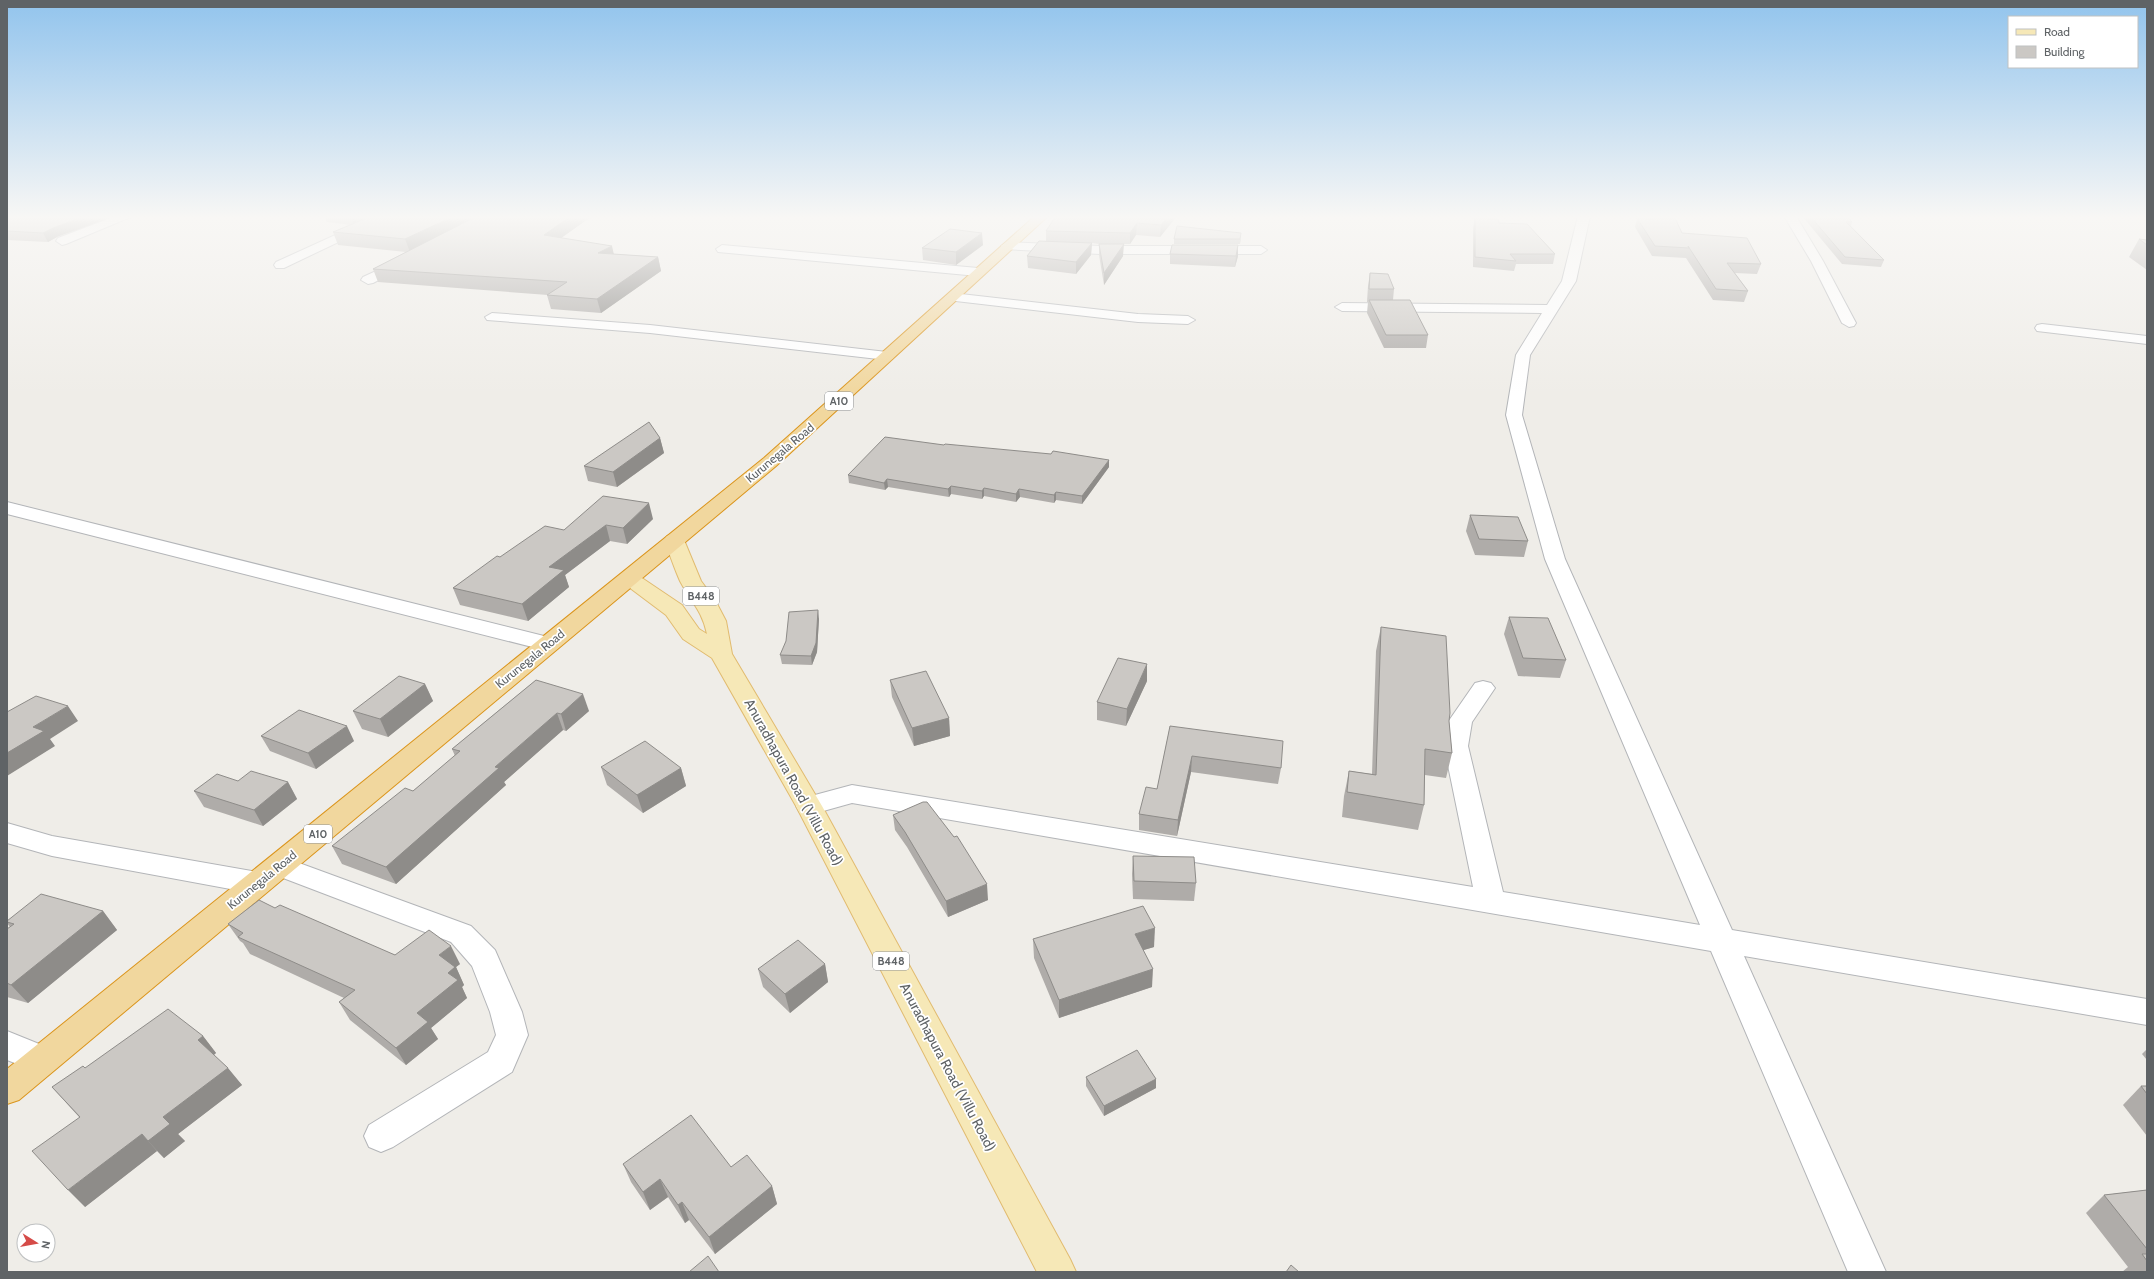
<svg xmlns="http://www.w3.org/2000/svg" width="2154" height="1279" font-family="Cabin,sans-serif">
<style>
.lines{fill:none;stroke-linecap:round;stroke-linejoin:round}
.minor-casing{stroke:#b3b5b8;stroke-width:2}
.major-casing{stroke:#e1bb6f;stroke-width:2}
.highway-casing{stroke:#db951c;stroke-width:2}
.minor{fill:#fff;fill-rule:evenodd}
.major{fill:#f6e8b7;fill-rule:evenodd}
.highway{fill:#f1d79e;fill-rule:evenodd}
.wall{fill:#afaca9}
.shaded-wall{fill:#8e8c89}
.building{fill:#cbc8c4;stroke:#8e8c89}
.labels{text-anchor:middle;stroke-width:3.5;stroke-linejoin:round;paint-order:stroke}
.shield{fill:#fff;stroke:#8f9294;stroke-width:1}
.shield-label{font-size:11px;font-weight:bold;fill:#5f6366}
.street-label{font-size:12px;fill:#5f6366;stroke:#fff}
.near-street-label{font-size:14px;fill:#5f6366;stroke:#fff}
</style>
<rect width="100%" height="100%" fill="#efede8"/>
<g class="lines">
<g class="minor-casing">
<g id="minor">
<polygon points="116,216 133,216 66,244 62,245 56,241 58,238"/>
<polygon points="377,216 393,216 284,268 276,268 274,265 276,262"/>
<polygon points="1578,216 1590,216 1576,281 1530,355 1522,415 1565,559 1732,930 2147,999 2147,1025 1744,956 1886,1272 1848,1272 1711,951 852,803 809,815 800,813 796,806 800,799 852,785 1473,887 1444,746 1448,722 1475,683 1483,681 1491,683 1495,688 1472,722 1468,746 1503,892 1700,925 1545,559 1506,415 1516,355 1542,313 1342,311 1335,307 1342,303 1547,305 1562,281"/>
<polygon points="1784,216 1796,216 1823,261 1856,323 1854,326 1849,327 1842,323 1811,261"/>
<polygon points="1007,242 1100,246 1261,246 1267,250 1261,254 1100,254 1003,249 1001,246"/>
<polygon points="722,245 978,268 984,272 978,276 718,252 716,249"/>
<polygon points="402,259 406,260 408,263 406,266 373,283 368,284 361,280 363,277"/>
<polygon points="952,293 1138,314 1188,316 1195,320 1188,324 1138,322 947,300 945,297"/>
<polygon points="492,313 650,325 887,352 892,353 894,356 892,359 887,360 650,333 487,320 485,317"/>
<polygon points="2042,324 2147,336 2147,344 2037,331 2035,328 2037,325"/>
<polygon points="7,502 556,639 559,644 556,649 548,651 7,514"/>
<polygon points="7,823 52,836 258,872 268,875 272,883 268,891 258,894 52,856 7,843"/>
<polygon points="280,856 471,926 495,950 522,1012 528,1035 512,1072 393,1147 381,1152 369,1147 364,1136 369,1125 488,1052 496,1035 490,1012 472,966 451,942 270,873 266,866 270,859"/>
<polygon points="7,1031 54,1050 59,1060 54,1070 43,1074 7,1060"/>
</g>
</g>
<g class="major-casing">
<path id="major" d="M674,534L681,536L684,540L701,581L715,600L726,621L732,654L822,806L1070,1259L1076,1272H1037L796,806L712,658L683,639L666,615L622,582L619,578L622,574L629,572L636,574L682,605L699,629L707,634C702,610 691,602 680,581C674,568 670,554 664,540L667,536Z"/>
</g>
<g class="highway-casing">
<polygon id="highway" points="1035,216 1048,216 776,466 19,1100 7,1104 7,1069 764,458"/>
</g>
<use href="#minor" class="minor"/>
<use href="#major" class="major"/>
<use href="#highway" class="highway"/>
</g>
<g class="wall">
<polygon points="7,216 57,237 48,242 7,240"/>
<polygon points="324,216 592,216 561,238 614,254 658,257 661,271 601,313 551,309 547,295 548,295 378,282 373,269 406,252 338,245 333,232 351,225 327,222"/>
<polygon points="1177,216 1160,237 1136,235 1130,244 1123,244 1123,256 1104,285 1099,255 1099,244 1092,243 1091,255 1076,274 1028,268 1027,256 1046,241 1046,231"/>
<polygon points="1645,216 1674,216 1682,233 1761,264 1757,274 1735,273 1748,291 1744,302 1713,300 1686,258 1652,256 1635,227 1637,218 1646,218"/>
<polygon points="1802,216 1847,216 1852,222 1851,226 1884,260 1881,267 1842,264"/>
<polygon points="1475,218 1499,223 1555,254 1553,264 1516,264 1514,271 1473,267 1473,228"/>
<polygon points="1177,226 1241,239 1240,244 1174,244 1174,239"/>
<polygon points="2139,239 2147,240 2147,270 2129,257"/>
<polygon points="983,245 956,265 923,260 922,248"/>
<polygon points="1238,245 1238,256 1235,267 1170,264 1170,254"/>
<polygon points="1370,273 1394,289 1393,300 1428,335 1426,348 1384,348 1367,313 1368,302 1367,302 1368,286"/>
<polygon points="660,438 664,453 617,487 588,481 584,466"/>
<polygon points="944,445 1109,467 1082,504 1056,500 1054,503 1020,497 1016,502 984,496 982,499 951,494 949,497 888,487 885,490 849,483 848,475"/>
<polygon points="1470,515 1528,541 1524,557 1475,555 1466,531"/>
<polygon points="653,519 627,544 610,541 565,575 569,587 528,621 460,605 453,588 500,557 564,530"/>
<polygon points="1509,617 1566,660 1560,678 1518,676 1504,634"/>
<polygon points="819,619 817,652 812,665 782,664 780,655"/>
<polygon points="1381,627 1449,721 1452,753 1446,778 1425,775 1424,805 1418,830 1342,817 1344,796 1349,771 1372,774 1376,651"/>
<polygon points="536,680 589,711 566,731 563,730 504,782 506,785 396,884 342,864 332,846 413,791 455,756 452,749"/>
<polygon points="890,680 949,718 950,736 914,746 892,697"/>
<polygon points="1147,681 1126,726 1097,720 1097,702"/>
<polygon points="425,684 433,701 388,737 362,729 353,711"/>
<polygon points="1170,726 1281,768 1278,784 1191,772 1177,836 1139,830 1139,814 1157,789"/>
<polygon points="261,736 354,741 316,769 270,751"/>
<polygon points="601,767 681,768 686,786 643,813 607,785"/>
<polygon points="238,781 288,782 297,799 263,826 204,807 194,791"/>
<polygon points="893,815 988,900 948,917 907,847 895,830"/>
<polygon points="1133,856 1196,883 1194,901 1133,899 1132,874"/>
<polygon points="275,908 395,955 460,964 456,967 464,985 462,987 467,998 431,1028 438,1039 406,1065 350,1020 339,1002 344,998 250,954 243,943 240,941 228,924"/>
<polygon points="103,911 117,930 28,1003 7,997 7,929 10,927 7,923 7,921"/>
<polygon points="1033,939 1154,947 1143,950 1152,987 1059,1018 1034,958"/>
<polygon points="825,964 828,982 790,1013 763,987 758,969"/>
<polygon points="203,1036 216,1053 214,1055 242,1085 178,1134 185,1141 164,1158 157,1151 85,1207 79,1117 52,1087 85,1068"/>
<polygon points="2147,1049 2147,1060 2142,1054"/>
<polygon points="1086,1077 1156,1079 1156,1088 1104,1116 1086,1086"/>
<polygon points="2141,1086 2147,1086 2147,1136 2123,1105"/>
<polygon points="623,1164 731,1167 772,1186 777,1204 715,1254 689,1220 685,1223 668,1197 650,1210 631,1182"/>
<polygon points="2147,1190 2147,1272 2122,1272 2128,1267 2086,1213 2104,1195"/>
</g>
<g class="shaded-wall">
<polygon points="85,216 115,216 57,237 48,242 43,233 53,228"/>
<polygon points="350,216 368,216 369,218 353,225"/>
<polygon points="454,216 483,216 410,252 405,239"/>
<polygon points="571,216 592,216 547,248 544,235"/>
<polygon points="1168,216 1177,216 1160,237 1161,225"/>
<polygon points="1137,223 1136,235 1130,244 1130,233"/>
<polygon points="982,233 983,245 956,265 956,252"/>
<polygon points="1092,243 1091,255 1076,274 1076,262"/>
<polygon points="1124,244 1123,256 1104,285 1104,273"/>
<polygon points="1238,245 1238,256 1235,267 1236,256"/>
<polygon points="612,246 615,259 598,253"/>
<polygon points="658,257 661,271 601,313 597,299"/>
<polygon points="660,438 664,453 617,487 613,472"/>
<polygon points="1109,460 1109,467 1082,504 1082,496"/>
<polygon points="887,479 888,487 885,490 884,483"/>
<polygon points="951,486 951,494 949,497 948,489"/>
<polygon points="984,488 984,496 982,499 982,491"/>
<polygon points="1019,489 1020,497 1016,502 1016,494"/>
<polygon points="1056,492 1056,500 1054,503 1054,495"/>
<polygon points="649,503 653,519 627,544 623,528"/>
<polygon points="606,525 610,541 565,575 569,587 528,621 522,604 549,567"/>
<polygon points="818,610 819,619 817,652 812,665 811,656"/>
<polygon points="1147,664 1147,681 1126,726 1127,709"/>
<polygon points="425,684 433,701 388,737 380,719"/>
<polygon points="583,694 589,711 566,731 561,714"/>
<polygon points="68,706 78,721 50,739 55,746 7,776 7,753 33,727"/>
<polygon points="557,713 563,730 504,782 506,785 396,884 386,867 495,767"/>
<polygon points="949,718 950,736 914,746 912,728"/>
<polygon points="347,726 354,741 316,769 308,753"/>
<polygon points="1192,756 1191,772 1177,836 1178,820"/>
<polygon points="681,768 686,786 643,813 637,795"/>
<polygon points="288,782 297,799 263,826 254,810"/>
<polygon points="987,884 988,900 948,917 946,901"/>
<polygon points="103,911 117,930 28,1003 11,985"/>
<polygon points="1155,928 1154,947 1134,953 1135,934"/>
<polygon points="451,946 460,964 456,967 464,985 462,987 467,998 431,1028 438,1039 406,1065 396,1048 417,1013 439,955"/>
<polygon points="825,964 828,982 790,1013 785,994"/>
<polygon points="1153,969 1152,987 1059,1018 1059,1000"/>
<polygon points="203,1036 216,1053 211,1057 198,1040"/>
<polygon points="228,1068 242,1085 178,1134 185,1141 164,1158 148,1141 163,1117"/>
<polygon points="1156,1079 1156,1088 1104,1116 1104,1106"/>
<polygon points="142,1134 157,1151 85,1207 68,1190"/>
<polygon points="660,1179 668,1197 650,1210 643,1192"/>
<polygon points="772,1186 777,1204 715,1254 709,1237"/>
<polygon points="682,1202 689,1220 685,1223 678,1205"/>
</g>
<g class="building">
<polygon points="7,216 85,216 53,228 43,233 7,231"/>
<polygon points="372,216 454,216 405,239 333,232"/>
<polygon points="477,216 571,216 544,235 612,246 598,253 658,257 597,299 547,295 567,282 373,269"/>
<polygon points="1056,216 1168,216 1161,225 1137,223 1130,233 1046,231"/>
<polygon points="1651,216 1674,216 1682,233 1747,238 1761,264 1727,263 1748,291 1716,289 1688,246 1689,248 1655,246 1637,218 1653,219"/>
<polygon points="1810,216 1847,216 1852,222 1846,222 1884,260 1845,257"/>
<polygon points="1475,218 1498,219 1499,223 1527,224 1555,254 1510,254 1516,261 1475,257"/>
<polygon points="1177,226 1241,233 1240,239 1174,239"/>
<polygon points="950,229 982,233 956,252 922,248"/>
<polygon points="2139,239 2147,240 2147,245"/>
<polygon points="1039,241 1092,243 1076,262 1027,256"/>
<polygon points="1099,244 1124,244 1104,273"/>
<polygon points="1172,245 1238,245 1236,256 1170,254"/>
<polygon points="1370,273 1388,274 1394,289 1369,289"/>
<polygon points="1369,300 1410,300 1428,335 1386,335"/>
<polygon points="649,422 660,438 613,472 584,466"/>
<polygon points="885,437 944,445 945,444 1051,454 1053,451 1109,460 1082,496 1056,492 1054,495 1019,489 1016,494 984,488 982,491 951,486 948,489 887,479 884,483 848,475"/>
<polygon points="603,496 649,503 623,528 606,525 549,567 564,570 522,604 453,588 497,556 500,557 545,526 564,530"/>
<polygon points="1470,515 1518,517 1528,541 1479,539"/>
<polygon points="818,610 816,643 811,656 780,655 786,641 789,612"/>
<polygon points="1509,617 1548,618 1566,660 1523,658"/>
<polygon points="1381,627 1446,636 1450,713 1449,721 1452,753 1425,749 1424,805 1347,792 1349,771 1376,775"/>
<polygon points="1118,658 1147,664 1127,709 1097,702"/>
<polygon points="926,671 949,718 912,728 890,680"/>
<polygon points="399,676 425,684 380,719 353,711"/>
<polygon points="536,680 583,694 561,714 557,713 495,767 499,768 386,867 332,846 405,788 413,791 460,751 452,749"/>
<polygon points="36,696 68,706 33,727 44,731 7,753 7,712"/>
<polygon points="299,710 347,726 308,753 261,736"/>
<polygon points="1170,726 1283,741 1281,768 1192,756 1178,820 1139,814 1146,787 1157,789"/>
<polygon points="645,741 681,768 637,795 601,767"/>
<polygon points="251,771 288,782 254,810 194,791 217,774 238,781"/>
<polygon points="923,802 927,802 954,837 957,836 987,884 946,901 905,832 893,815"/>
<polygon points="1133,856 1194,857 1196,883 1134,881"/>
<polygon points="41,894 103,911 11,985 7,983 7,929 14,924 7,922 7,921"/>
<polygon points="259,900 275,908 280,905 395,955 429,930 451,946 439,955 455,967 448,973 458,980 417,1013 428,1022 396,1048 339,1002 355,990 238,937 243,933 228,924"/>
<polygon points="1143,906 1155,928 1135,934 1153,969 1059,1000 1033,939"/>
<polygon points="798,940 825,964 785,994 758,969"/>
<polygon points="168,1009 203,1036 198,1040 228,1068 163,1117 170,1124 148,1141 142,1134 68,1190 32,1151 80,1117 52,1087 83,1066 85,1068"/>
<polygon points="1137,1050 1156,1079 1104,1106 1086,1077"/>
<polygon points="2141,1086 2147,1086 2147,1094"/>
<polygon points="691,1115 731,1167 747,1155 772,1186 709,1237 682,1202 678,1205 660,1179 643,1192 623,1164"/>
<polygon points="2147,1190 2147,1249 2104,1195"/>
<polygon points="2142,1254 2147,1254 2147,1261"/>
<polygon points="708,1256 719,1272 689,1272"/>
<polygon points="1291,1265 1299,1272 1286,1272"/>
</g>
<linearGradient id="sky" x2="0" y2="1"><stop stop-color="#92c4ed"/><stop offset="0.55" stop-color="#f8f7f5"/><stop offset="1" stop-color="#f8f7f5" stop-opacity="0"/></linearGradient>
<rect width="2154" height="395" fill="url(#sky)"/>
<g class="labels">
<g class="shield">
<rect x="825" y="392" width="28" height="18" rx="3"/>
<rect x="683" y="587" width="36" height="18" rx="3"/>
<rect x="304" y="825" width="28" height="18" rx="3"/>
<rect x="873" y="952" width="36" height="18" rx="3"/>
</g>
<g class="shield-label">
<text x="839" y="405">A10</text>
<text x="701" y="600">B448</text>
<text x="318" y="838">A10</text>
<text x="891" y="965">B448</text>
</g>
<g class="street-label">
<text transform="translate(780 453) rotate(-40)" y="4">Kurunegala Road</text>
<text transform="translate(530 659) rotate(-39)" y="4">Kurunegala Road</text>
<text transform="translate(262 880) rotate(-39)" y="4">Kurunegala Road</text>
</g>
<g class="near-street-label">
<text transform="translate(794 782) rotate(61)" y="5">Anuradhapura Road (Villu Road)</text>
<text transform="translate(948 1067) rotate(62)" y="5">Anuradhapura Road (Villu Road)</text>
</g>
</g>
<rect width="2154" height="1279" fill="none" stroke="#5f6366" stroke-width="16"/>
<rect x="2008" y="16" width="130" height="52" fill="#ffffff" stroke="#bfc1c2"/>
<rect x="2016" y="29" width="20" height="6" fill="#f6e8b7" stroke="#bfc1c2"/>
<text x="2044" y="36" font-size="12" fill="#5f6366">Road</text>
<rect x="2016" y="46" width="20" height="12" fill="#cbc8c4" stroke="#bfc1c2"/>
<text x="2044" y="56" font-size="12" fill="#5f6366">Building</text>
<g transform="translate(36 1243) rotate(101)"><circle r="19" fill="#ffffff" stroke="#bfc1c2"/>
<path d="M0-3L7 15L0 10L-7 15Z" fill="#d54b48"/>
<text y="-6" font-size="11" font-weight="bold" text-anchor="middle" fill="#5f6366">N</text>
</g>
</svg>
